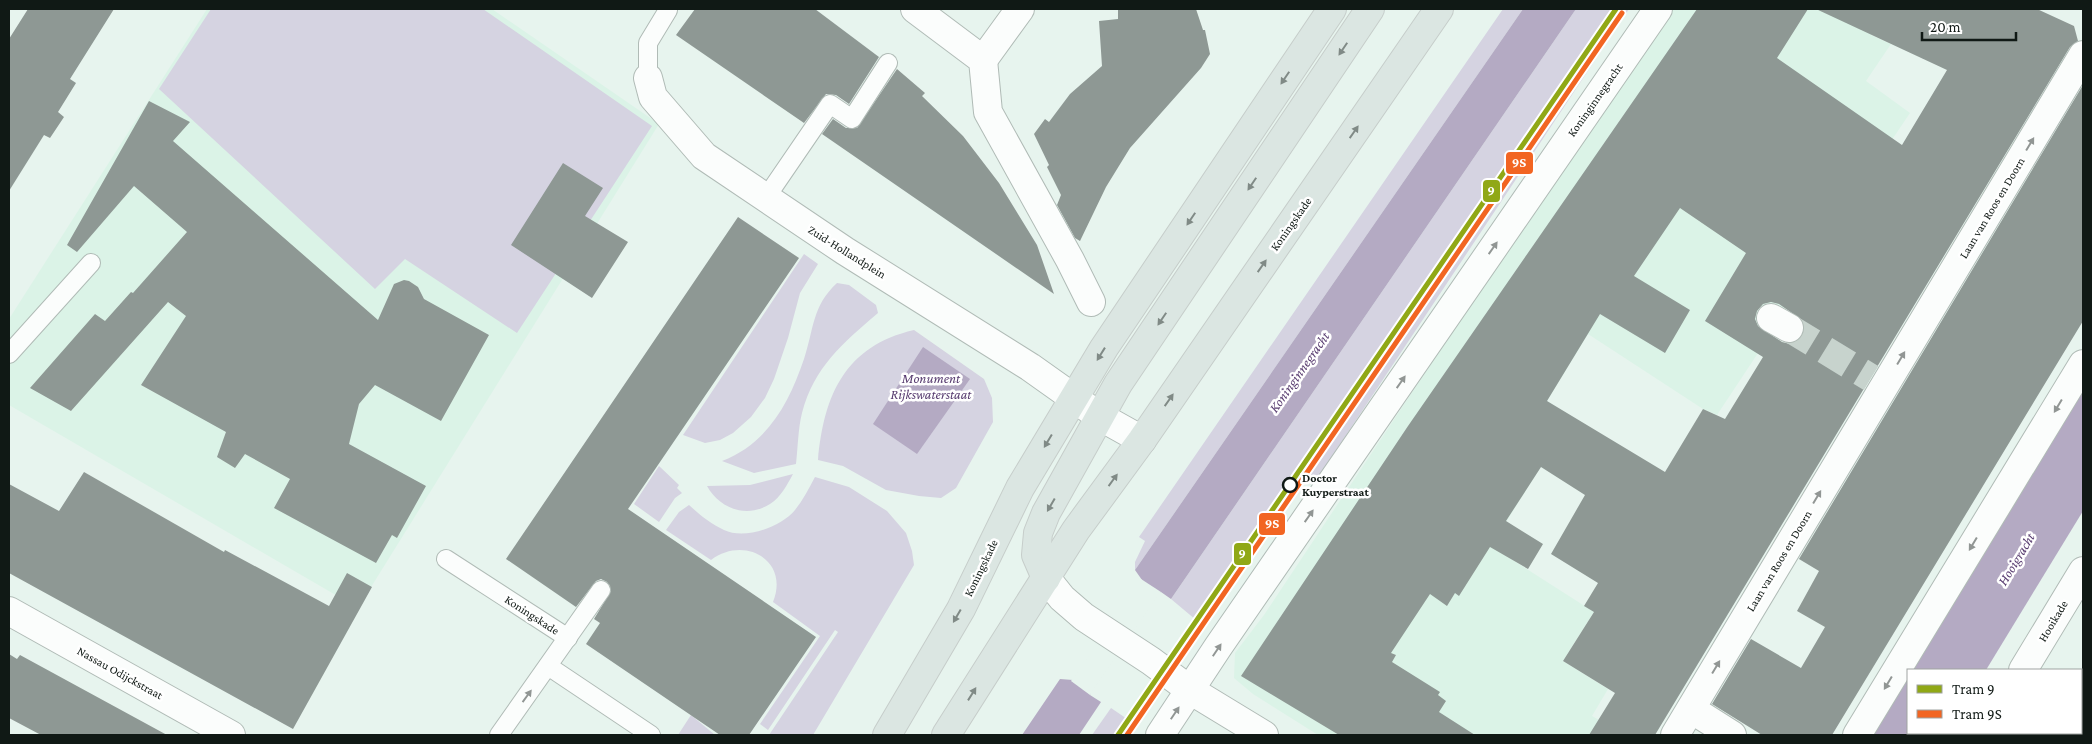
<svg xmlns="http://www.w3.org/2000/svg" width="2092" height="744" font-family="'Crimson Pro',serif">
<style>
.built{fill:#dbf3e7}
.green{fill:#d5d3e1}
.water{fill:#b4aac3}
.pier{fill:#e7f4ee}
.building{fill:#8e9894;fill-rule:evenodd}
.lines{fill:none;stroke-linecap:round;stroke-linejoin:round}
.street-tunnel{stroke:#c7d3cd;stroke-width:28;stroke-dasharray:28 14;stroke-linecap:butt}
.lane-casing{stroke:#b0bbb6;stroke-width:20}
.street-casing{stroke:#b0bbb6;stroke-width:30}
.secondary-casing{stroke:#b0bbb6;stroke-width:30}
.primary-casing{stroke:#c6cdca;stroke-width:30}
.lane{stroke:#fbfdfc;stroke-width:18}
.street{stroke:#fbfdfc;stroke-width:28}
.secondary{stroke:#fbfdfc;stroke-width:28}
.primary{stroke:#dbe6e2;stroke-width:28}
.tram-1-casing{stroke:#fff;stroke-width:9}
.tram-2-casing{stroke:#fff;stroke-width:9}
.tram-1{stroke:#90a816;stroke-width:5}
.tram-2{stroke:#f26522;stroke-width:5}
.oneway{fill:#808a86}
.oneway2{fill:#919694}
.stop-dot{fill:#fff;stroke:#101915;stroke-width:2.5}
.labels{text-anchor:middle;stroke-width:5;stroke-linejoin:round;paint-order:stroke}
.street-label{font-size:12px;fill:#101915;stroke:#fff}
.stop-label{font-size:12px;font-weight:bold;fill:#101915;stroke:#fff;text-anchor:start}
.water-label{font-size:14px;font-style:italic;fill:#573b6f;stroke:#fff}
.line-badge{stroke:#fff;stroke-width:2}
.badge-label{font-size:14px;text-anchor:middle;font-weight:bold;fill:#fff}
</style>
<rect width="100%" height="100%" fill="#e7f4ee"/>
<g class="built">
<polygon points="207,9 492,9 659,124 358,608 9,405 9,319"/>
<polygon points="1667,9 1884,9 1871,35 1891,44 1866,81 1910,113 1862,184 1791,303 1717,415 1703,409 1588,334 1547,401 1572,417 1491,546 1594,612 1563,661 1608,689 1592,716 1625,735 1318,735 1253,694 1234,678 1235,653 1264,615"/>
</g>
<g class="green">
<polygon points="211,9 483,9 652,126 517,333 405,259 375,289 159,89"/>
<polygon points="1503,9 1523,9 1135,570 1135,562 1145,541 1139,537"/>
<polygon points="1576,9 1629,9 1317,479 1306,472 1202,625 1171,599"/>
<polygon points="804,254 818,264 800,293 788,338 774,379 765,398 751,417 733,433 720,440 705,443 683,435"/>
<path d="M837,283L849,285L876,305L878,313C843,343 814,367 802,413C798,429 798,447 796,464L754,473L722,461C768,443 789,403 804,359C814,329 812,306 837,283Z"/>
<path d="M914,330L984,379L992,398L993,422L956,488L941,498L919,496L886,490L843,466L818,460C824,395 845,346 914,330Z"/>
<polygon points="659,466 679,485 677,488 682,493 675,498 659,522 634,504"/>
<path d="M793,474C787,485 781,497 770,504C746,519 719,508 707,486L750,485Z"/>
<path d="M815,477L849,487L887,511L906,533L912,551L914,565L813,735H769L838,632L835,630L768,730L760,724L820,636L773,602C790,560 744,535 711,560L666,530L679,512L689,505C700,515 711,524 724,530C745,540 781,527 795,510C803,500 809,488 815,477Z"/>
<polygon points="1111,708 1136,725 1129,735 1092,735"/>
<polygon points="691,715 715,735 678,735"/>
</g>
<g class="water">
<polygon points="1523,9 1576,9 1171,599 1161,592 1159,593 1091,692 1090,695 1101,702 1079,735 1022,735 1060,679 1073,680 1142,580 1135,570"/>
<polygon points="923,347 970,379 917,454 873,424"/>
<polygon points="2083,385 2083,511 1986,670 1911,670"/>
<polygon points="1908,675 1908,733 1948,733 1947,735 1872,735"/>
</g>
<polygon class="pier" points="1141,579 1161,592 1090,695 1071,681"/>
<g class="building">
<polygon points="28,9 114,9 70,79 76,83 58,112 64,117 50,138 44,135 9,191 9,39"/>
<polygon points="695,9 815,9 879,57 849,104 836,95 826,94 804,123 676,35"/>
<polygon points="1118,9 1196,9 1203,30 1205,30 1210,54 1201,68 1130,148 1106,187 1080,241 1075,238 1057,205 1061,195 1047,167 1049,165 1034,134 1045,119 1049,122 1070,94 1102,66 1099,21 1118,19"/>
<path d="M1697,9H1808L1777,58L1902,145L1947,70L1816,9H2037L2074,26L2078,41L2070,47L1655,735H1589L1615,693L1563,661L1594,612L1584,606L1598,583L1551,554L1585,495L1541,467L1506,521L1543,544L1528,569L1490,547L1459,596L1455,593L1447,606L1430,594L1391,653L1396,655L1392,662L1440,692L1438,695L1446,701L1439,712L1475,735H1339L1241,676L1408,426ZM1680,208L1746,253L1705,321L1763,357L1725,419L1703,409L1665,472L1547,401L1600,314L1665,353L1690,310L1634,276ZM1771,302L1779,304L1802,320L1805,328L1803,335L1797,341L1790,344L1782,342L1758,326L1755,319L1757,311L1763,304Z"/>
<polygon points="897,69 925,93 922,96 963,136 999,183 1037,245 1054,294 822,134 833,119 846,128 857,128"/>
<polygon points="2083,85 2083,321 1832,735 1762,735 1712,704 1751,639 1801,668 1825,627 1797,611 1819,571 1799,559"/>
<polygon points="149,101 190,122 173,141 378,320 394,284 404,280 409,281 418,287 424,299 489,335 441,421 375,385 359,404 349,444 426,486 397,538 392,535 376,563 274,508 290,479 245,454 235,468 217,457 226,432 141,385 186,316 168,302 71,411 30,388 95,314 105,321 131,292 133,293 187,232 134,186 77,252 67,245"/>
<polygon points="563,163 603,188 585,216 628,242 592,298 511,245"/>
<polygon points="738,217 799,258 628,509 816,637 749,735 720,735 586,644 600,623 594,619 611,591 607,582 601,579 596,581 576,607 506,559"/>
<polygon points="84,472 224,552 225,550 329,606 347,573 372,587 293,729 9,573 9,484 59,511"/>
<polygon points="9,654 17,659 20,655 167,735 41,735 9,718"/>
</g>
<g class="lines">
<polyline class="street-tunnel" points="1789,328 1871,378"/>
<g class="lane-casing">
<g id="lane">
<polyline points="648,78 648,43 668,10"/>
<polyline points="765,199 830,104 852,119 888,63"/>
<polyline points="9,354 91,263"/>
<polyline points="446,559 568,638"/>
<polyline points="548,666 651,735"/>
<polyline points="499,735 601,590"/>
</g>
</g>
<g class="street-casing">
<g id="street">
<polyline points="915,9 983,60 988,112 1070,260 1091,302"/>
<polyline points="983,60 1020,9"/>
<polyline points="648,78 653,97 704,156 845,251 1030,367 1099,416 1142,440"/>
<polyline points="1771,318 1789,328"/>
<polyline points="9,611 231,735"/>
<polyline points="2023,670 2083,571"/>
<polyline points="1691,709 1732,735"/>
<polyline points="1160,735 1218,647 1658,9"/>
<polyline points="1675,735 2083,55"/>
<polyline points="1857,735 2083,364"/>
<polyline points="1984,735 1985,733"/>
</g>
</g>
<g class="secondary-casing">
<polyline id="secondary" points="1046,578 1062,598 1084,617 1151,661 1190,690 1264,735"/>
</g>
<g class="primary-casing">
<g id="primary">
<polyline points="1046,578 1036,555 1038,533 1046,513 1118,384 1370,9"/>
<polyline points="887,735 961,609 1020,488 1104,348 1332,9"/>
<polyline points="946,735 1076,530 1142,440 1439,9"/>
</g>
</g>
<use href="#lane" class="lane"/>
<use href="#street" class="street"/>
<use href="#secondary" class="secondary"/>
<use href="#primary" class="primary"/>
<g class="tram-1-casing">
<polyline id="tram-1" points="1118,735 1616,9"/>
</g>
<g class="tram-2-casing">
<polyline id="tram-2" points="1127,735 1622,13"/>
</g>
<use href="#tram-1" class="tram-1"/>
<use href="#tram-2" class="tram-2"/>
</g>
<defs><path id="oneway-solid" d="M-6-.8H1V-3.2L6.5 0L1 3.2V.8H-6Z" transform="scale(1.25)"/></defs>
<g class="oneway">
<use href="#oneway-solid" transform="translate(1343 49) rotate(124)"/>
<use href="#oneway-solid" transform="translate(1285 78) rotate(124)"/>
<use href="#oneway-solid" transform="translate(1354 132) rotate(-55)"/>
<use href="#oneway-solid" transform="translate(1252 184) rotate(124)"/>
<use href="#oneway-solid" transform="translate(1191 219) rotate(124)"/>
<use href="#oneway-solid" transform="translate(1262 266) rotate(-55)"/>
<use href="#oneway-solid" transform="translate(1162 319) rotate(124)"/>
<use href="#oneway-solid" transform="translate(1101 354) rotate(122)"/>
<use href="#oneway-solid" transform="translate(1169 400) rotate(-55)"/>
<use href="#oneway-solid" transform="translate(1048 441) rotate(121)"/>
<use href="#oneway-solid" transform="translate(1113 480) rotate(-54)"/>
<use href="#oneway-solid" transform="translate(1051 505) rotate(120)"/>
<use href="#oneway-solid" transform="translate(957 616) rotate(120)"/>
<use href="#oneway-solid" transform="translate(972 694) rotate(-58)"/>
</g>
<g class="oneway2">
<use href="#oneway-solid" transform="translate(2030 144) rotate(-59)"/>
<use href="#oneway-solid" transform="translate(1493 248) rotate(-55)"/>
<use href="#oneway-solid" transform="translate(1901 358) rotate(-59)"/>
<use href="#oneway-solid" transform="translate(1401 382) rotate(-55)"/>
<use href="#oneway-solid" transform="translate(2058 406) rotate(121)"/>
<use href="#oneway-solid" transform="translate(1817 497) rotate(-59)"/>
<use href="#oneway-solid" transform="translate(1309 516) rotate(-55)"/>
<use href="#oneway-solid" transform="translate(1973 544) rotate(121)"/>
<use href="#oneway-solid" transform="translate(1217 650) rotate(-56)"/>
<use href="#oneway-solid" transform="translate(1716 667) rotate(-59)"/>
<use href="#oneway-solid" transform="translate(1888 683) rotate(121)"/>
<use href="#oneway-solid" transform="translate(527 696) rotate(-54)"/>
<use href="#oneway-solid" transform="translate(1175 713) rotate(-56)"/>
</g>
<circle class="stop-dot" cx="1290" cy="485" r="7"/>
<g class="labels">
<g class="street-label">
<text transform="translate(1595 100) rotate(-55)" y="4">Koninginnegracht</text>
<text transform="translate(1992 208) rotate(-59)" y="4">Laan van Roos en Doorn</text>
<text transform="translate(1291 224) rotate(-55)" y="4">Koningskade</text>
<text transform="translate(847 252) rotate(32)" y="4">Zuid-Hollandplein</text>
<text transform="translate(1779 561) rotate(-59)" y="4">Laan van Roos en Doorn</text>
<text transform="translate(981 568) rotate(-64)" y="4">Koningskade</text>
<text transform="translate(532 615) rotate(33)" y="4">Koningskade</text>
<text transform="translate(2053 621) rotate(-59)" y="4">Hooikade</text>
<text transform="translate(120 673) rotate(29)" y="4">Nassau Odijckstraat</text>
</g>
<g class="stop-label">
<text x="1302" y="482">Doctor<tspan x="1302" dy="14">Kuyperstraat</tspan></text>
</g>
<g class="water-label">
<text transform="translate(1299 372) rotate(-55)" y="5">Koninginnegracht</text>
<text x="931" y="383">Monument<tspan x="931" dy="16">Rijkswaterstaat</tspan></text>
<text transform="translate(2016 559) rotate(-59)" y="5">Hooigracht</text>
</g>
</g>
<g class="line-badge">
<rect x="1505" y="151" width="29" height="24" rx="5" fill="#f26522"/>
<rect x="1482" y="179" width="19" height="24" rx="5" fill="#90a816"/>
<rect x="1258" y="512" width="28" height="24" rx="5" fill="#f26522"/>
<rect x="1233" y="542" width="19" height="24" rx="5" fill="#90a816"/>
</g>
<g class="badge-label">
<text x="1519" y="167">9S</text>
<text x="1491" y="195">9</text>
<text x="1272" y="528">9S</text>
<text x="1242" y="558">9</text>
</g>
<rect width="2092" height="744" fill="none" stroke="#101915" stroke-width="20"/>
<rect x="1907" y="669" width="175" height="65" fill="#ffffff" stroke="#9fa3a1"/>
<rect x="1917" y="685" width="25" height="8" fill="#90a816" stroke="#9fa3a1"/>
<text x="1952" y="694" font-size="15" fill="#101915">Tram 9</text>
<rect x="1917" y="710" width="25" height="8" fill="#f26522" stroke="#9fa3a1"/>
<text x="1952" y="719" font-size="15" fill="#101915">Tram 9S</text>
<path d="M1922 32v8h94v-8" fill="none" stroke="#101915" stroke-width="2.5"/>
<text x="1930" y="32" font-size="15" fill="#101915" stroke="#ffffff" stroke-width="4" paint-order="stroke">20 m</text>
</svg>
